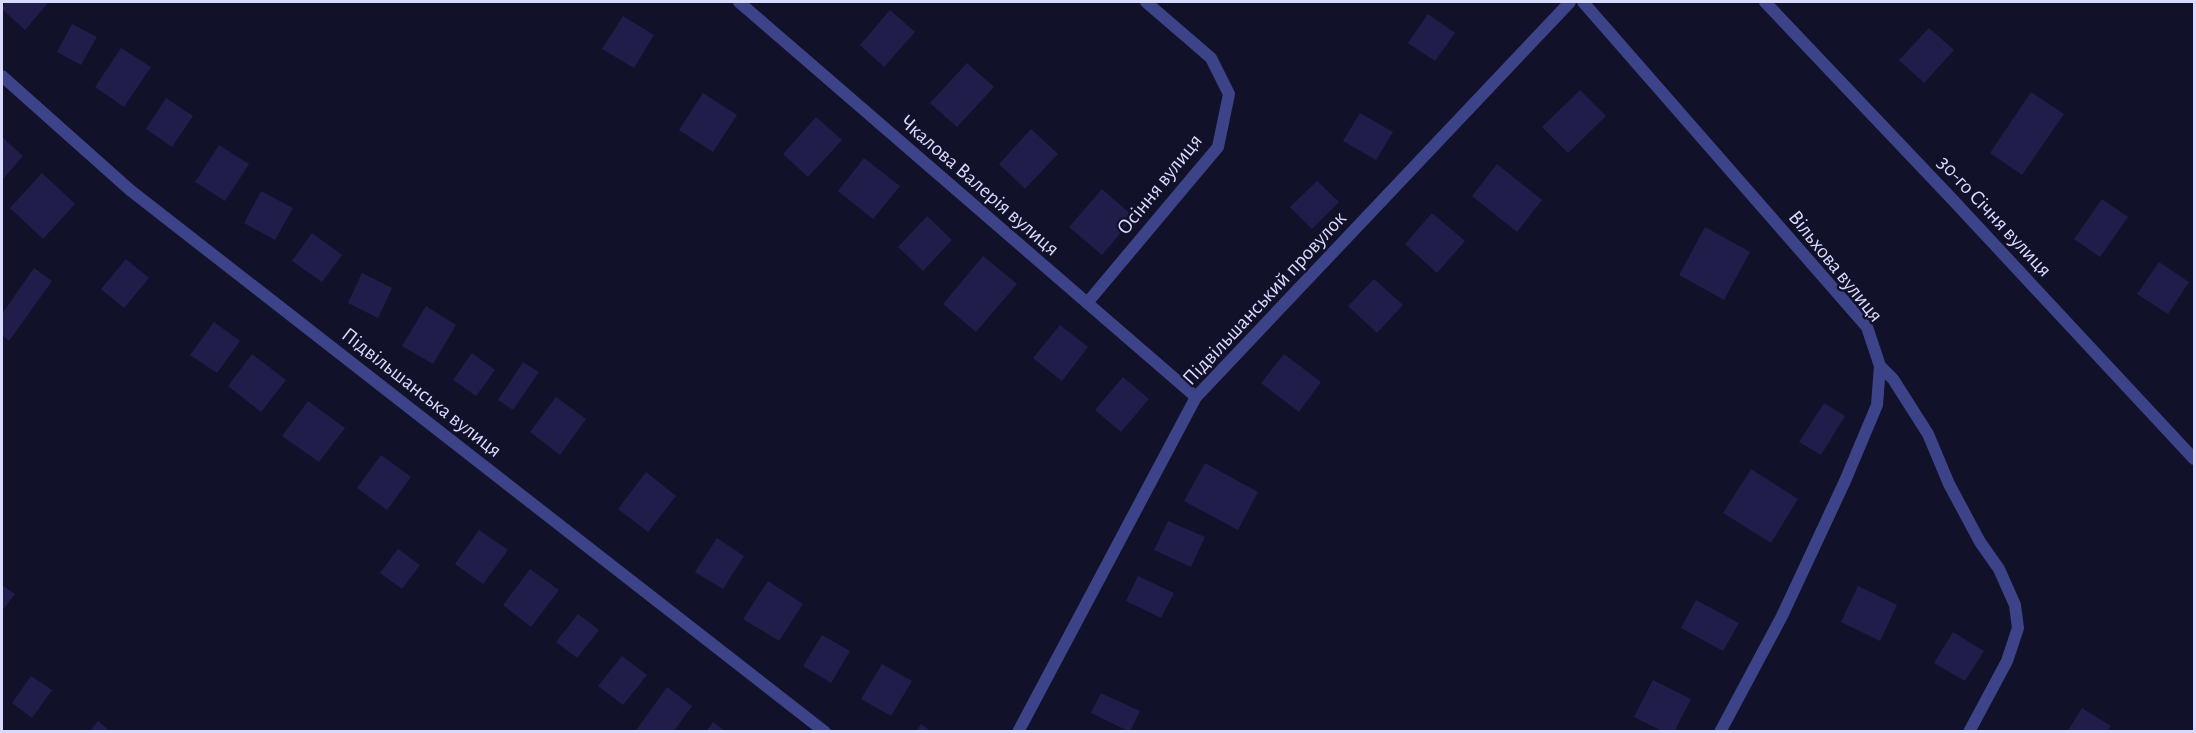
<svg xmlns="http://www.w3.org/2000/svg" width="2196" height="733" font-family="'Alegreya Sans',sans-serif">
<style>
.building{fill:#201d4a}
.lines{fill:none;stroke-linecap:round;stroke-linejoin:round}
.service{stroke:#3c4388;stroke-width:12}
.minor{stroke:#3c4388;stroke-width:12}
.labels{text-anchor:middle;stroke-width:5;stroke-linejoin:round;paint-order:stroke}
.street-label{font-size:21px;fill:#d9daff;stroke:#111129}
</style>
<rect width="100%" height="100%" fill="#111129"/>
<g class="building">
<polygon points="5,2 44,2 47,4 25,30 2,9"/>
<polygon points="890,10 915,32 884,67 860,45"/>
<polygon points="1428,14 1455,33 1435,61 1408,43"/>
<polygon points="623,16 654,35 634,68 602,49"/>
<polygon points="72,24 97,37 81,65 57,52"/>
<polygon points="1929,28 1954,50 1924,83 1899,60"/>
<polygon points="121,48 151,67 124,107 95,87"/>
<polygon points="967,63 994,87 957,127 930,103"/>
<polygon points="1580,90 1606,116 1568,153 1542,127"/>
<polygon points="2031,92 2064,114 2022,175 1990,153"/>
<polygon points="703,93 737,115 713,152 679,130"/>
<polygon points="166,98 193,116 172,147 146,129"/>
<polygon points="1360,113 1393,132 1376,160 1343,141"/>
<polygon points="816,117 842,140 808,177 783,154"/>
<polygon points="1031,129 1058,154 1025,189 999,164"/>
<polygon points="2,137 23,156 2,180"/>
<polygon points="219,145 249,164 225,201 195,182"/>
<polygon points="864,158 900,186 873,219 838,191"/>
<polygon points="1497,164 1542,200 1517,232 1472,196"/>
<polygon points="42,173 75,204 43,239 10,208"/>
<polygon points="1317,181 1339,202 1312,229 1290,207"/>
<polygon points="1102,189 1134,217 1102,255 1069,227"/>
<polygon points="261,191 293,208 275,240 244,223"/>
<polygon points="2102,199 2128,217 2100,257 2074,239"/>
<polygon points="1432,213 1465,241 1437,273 1405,244"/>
<polygon points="927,216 952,240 923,271 898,247"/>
<polygon points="1705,227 1750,252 1724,300 1679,275"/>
<polygon points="312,233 342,255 322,282 292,261"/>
<polygon points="983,256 1017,284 976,332 943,304"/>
<polygon points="126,259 149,278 124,308 101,289"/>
<polygon points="2159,262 2189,282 2168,314 2137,294"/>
<polygon points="34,268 52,281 9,341 2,335 2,314"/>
<polygon points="362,273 392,288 378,318 348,303"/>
<polygon points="1374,279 1403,305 1377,333 1348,306"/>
<polygon points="426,306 456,325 433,364 402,346"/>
<polygon points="214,322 240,341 217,373 190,355"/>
<polygon points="1060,325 1088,347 1062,381 1033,358"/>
<polygon points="472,353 495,370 476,396 453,380"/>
<polygon points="252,354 286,380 261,412 228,386"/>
<polygon points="1284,354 1321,382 1299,412 1261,383"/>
<polygon points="523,362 539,372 513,410 498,400"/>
<polygon points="1123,377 1149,399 1121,432 1095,410"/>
<polygon points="556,397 586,419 560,455 530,432"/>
<polygon points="308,401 345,428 319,462 282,436"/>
<polygon points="1824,403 1845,416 1821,455 1799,442"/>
<polygon points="381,455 411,477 387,510 357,488"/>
<polygon points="1205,463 1258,492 1238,530 1184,501"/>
<polygon points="1751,469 1798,499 1771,543 1723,513"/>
<polygon points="646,472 676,496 648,532 618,509"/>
<polygon points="1168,521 1205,537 1191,567 1154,550"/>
<polygon points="479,530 508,550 483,584 455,564"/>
<polygon points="717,538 744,556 723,589 695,572"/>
<polygon points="398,549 420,565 402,589 380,573"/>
<polygon points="530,569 559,590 531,627 503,605"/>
<polygon points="1138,576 1174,593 1161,618 1126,601"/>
<polygon points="768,581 803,604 779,641 743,619"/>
<polygon points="2,585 15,594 2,611"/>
<polygon points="1858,586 1897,605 1880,641 1841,622"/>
<polygon points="1696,600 1739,623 1723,651 1681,628"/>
<polygon points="578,614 599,630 577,658 556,642"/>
<polygon points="1953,632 1984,651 1965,681 1934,663"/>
<polygon points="822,635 850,651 831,683 803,666"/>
<polygon points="622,656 647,675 623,705 598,686"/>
<polygon points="882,664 912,681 891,716 861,699"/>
<polygon points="31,676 52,690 32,718 12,703"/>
<polygon points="1653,680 1691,699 1674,732 1664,732 1634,717"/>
<polygon points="667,687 692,706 673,732 635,732"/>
<polygon points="1101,693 1140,711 1130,732 1091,713"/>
<polygon points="2082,708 2111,726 2107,732 2067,732"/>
<polygon points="98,721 111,732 89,732"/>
<polygon points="713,722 726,732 706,732"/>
<polygon points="921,724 932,732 916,732"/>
</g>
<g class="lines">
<polyline class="service" points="1880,366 1893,379 1928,434 1949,484 1980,542 1999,569 2015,605 2018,628 2007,661 1969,732"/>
<g class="minor">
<polyline points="739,2 1196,397"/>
<polyline points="1583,2 1867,327 1880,366 1877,405 1845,481 1782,616 1720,732"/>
<polyline points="1765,2 1952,199 2194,459"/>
<polyline points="2,76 130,190 825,732"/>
<polyline points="1087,303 1218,147 1229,94 1211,58 1146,2"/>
<polyline points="1018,732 1196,397 1570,2"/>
</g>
</g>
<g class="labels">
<g class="street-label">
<text transform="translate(1159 184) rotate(-51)" y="7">Осіння вулиця</text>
<text transform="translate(980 185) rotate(41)" y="7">Чкалова Валерія вулиця</text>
<text transform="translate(1995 216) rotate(47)" y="7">30-го Січня вулиця</text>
<text transform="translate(1836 266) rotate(51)" y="7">Вільхова вулиця</text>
<text transform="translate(1264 298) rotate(-47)" y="7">Підвільшанський провулок</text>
<text transform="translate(422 392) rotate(38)" y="7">Підвільшанська вулиця</text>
</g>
</g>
<rect width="2196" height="733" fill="none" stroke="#d9daff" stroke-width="6"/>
</svg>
